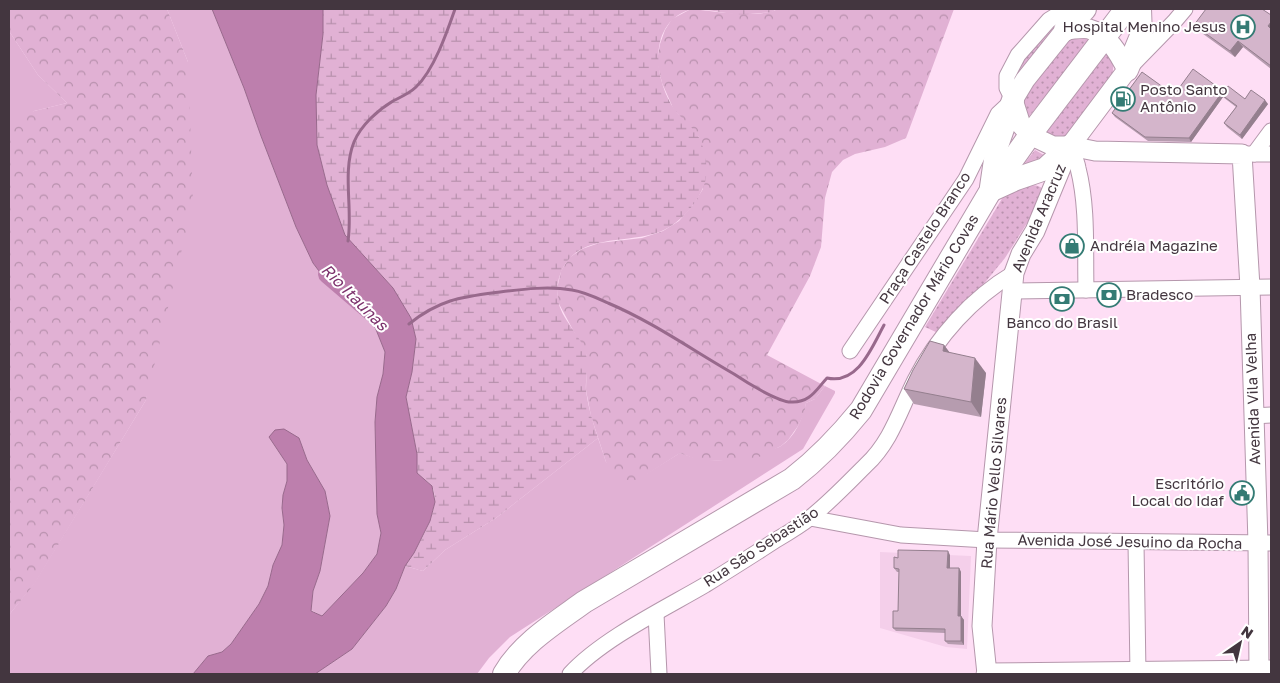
<svg xmlns="http://www.w3.org/2000/svg" width="1280" height="683" font-family="'Golos Text',sans-serif">
<style>
.built{fill:#f4cfea}
.grass{fill:#e1b1d4}
.forest{fill:url(#forest-crowns)}
.wetland{fill:url(#wetland-marsh)}
.park{fill:url(#park-dots)}
.water{fill:#bd7fad;stroke:#98698c}
.lines{fill:none;stroke-linecap:round;stroke-linejoin:round}
.stream{stroke:#98698c;stroke-width:3}
.river{stroke:#bd7fad;stroke-width:20}
.minor-casing{stroke:#b597ac;stroke-width:17}
.major-casing{stroke:#b597ac;stroke-width:21}
.highway-casing{stroke:#b597ac;stroke-width:24}
.minor{stroke:#fff;stroke-width:15}
.major{stroke:#fff;stroke-width:19}
.highway{stroke:#fff;stroke-width:22}
.wall{fill:#b69caf}
.shaded-wall{fill:#947f8e}
.building{fill:#d4b5cb;stroke:#947f8e}
.labels{text-anchor:middle;stroke-width:4;stroke-linejoin:round;paint-order:stroke}
.poi-label{font-size:15px;fill:#43363f;stroke:#fff;text-anchor:start}
.street-label{font-size:15px;fill:#43363f;stroke:#fff}
.water-label{font-size:16px;font-style:italic;fill:#7d326d;stroke:#fff}
</style>
<defs>
<pattern id="forest-crowns" width="20" height="18" patternUnits="userSpaceOnUse" patternTransform="scale(1.25)"><rect width="20" height="18" fill="#e1b1d4"/><path d="M2 6a3 3 0 1 1 6 0M12 15a3 3 0 1 1 6 0" fill="none" stroke="#b891ad"/></pattern>
<pattern id="wetland-marsh" width="20" height="14" patternUnits="userSpaceOnUse" patternTransform="scale(1.25)"><rect width="20" height="14" fill="#e1b1d4"/><path d="M1 5h8M5 5V1M11 12h8M15 12V8" fill="none" stroke="#b891ad"/></pattern>
<pattern id="park-dots" width="8" height="8" patternUnits="userSpaceOnUse" patternTransform="scale(1.25)"><rect width="8" height="8" fill="#e1b1d4"/><path d="M2 2h.1M6 6h.1" fill="none" stroke="#b891ad" stroke-width="1.8" stroke-linecap="round"/></pattern>
</defs>
<rect width="100%" height="100%" fill="#fedef5"/>
<polygon class="built" points="880,552 971,556 967,649 946,647 880,628"/>
<g class="grass">
<polygon points="167,9 212,9 244,88 261,136 296,227 313,263 328,283 353,293 373,322 385,352 383,374 377,397 375,422 377,514 381,533 377,554 363,573 322,616 311,610 313,591 320,571 330,516 325,491 307,460 299,438 269,437 287,464 287,481 283,495 282,508 284,525 282,545 273,565 268,587 259,604 231,644 222,652 208,656 193,674 9,674 9,615 35,582 146,400 188,62"/>
<polygon points="9,31 38,75 67,103 34,111 9,129"/>
<path d="M825,386L835,391V393L803,449L510,637L489,658L477,674H315L352,649L386,606L396,589L405,566L423,571L445,550L496,518L598,438L606,462L638,479L680,453C712,465 728,461 759,452C766,450 776,449 781,446C795,437 803,418 806,403L815,399Z"/>
</g>
<g class="forest">
<polygon points="9,9 167,9 188,62 193,203 146,400 35,583 9,615 9,129 13,118 34,111 67,103 38,75 9,31"/>
<path d="M691,9C712,11 759,19 778,9H954L906,138L885,147L855,154L843,160L832,172L825,198L821,247L810,276L767,355L825,386L815,399L806,403L804,414L798,426L788,440L781,446L755,459L709,461L698,460L680,453L638,480H626L615,475L606,462L591,416L586,390L587,356L558,302L557,289L561,271L569,258L582,249L599,243L642,238L663,231L679,221L692,206L703,189L699,137L674,110L662,83L657,61L660,44L665,30L672,19Z"/>
</g>
<path class="wetland" d="M323,9H773L775,10L772,12C760,13 747,15 734,14C724,13 697,7 689,10C647,24 654,81 675,110C682,120 695,128 700,139C706,154 710,175 702,190C694,207 680,222 664,230C632,245 584,232 564,266C558,276 556,288 558,299C560,319 583,337 587,356C589,367 585,379 586,390C588,407 593,422 598,438L496,518L445,550L423,571L405,566C417,548 443,508 432,486C429,482 421,477 417,473V454L406,397L412,372L416,339L411,318L393,288L345,235L327,185L317,145L316,95L323,34Z"/>
<g class="park">
<path d="M1057,27L1016,82L1014,78C1022,63 1040,31 1057,27Z"/>
<polygon points="1082,36 1089,41 1027,119 1021,98 1068,38"/>
<path d="M1106,54C1112,60 1115,66 1112,74L1064,139L1044,135Z"/>
<polygon points="1035,150 1049,158 1021,168"/>
<path d="M1024,185C1033,185 1041,184 1046,193L1005,258L978,291L938,333L925,327L1006,192Z"/>
</g>
<polygon class="water" points="212,9 323,9 323,34 316,95 317,145 327,185 345,235 393,288 411,318 416,339 412,372 406,397 417,454 417,473 432,486 435,502 430,521 414,553 405,566 396,589 386,606 352,649 315,674 193,674 208,656 222,652 231,644 259,604 268,586 273,565 282,545 284,525 282,508 283,495 287,481 287,464 269,437 275,430 284,429 299,438 307,460 325,491 330,516 320,571 313,591 311,611 322,616 363,573 377,554 381,533 377,514 375,422 377,397 383,374 385,352 373,322 353,293 328,283 313,263 296,227 261,136 244,88"/>
<g class="lines">
<g class="stream">
<path d="M348,241C353,209 342,172 354,142C361,125 378,110 393,101C401,97 410,93 416,87C434,70 447,32 455,9"/>
<path d="M409,324C440,299 462,297 500,292C524,289 549,286 572,290C585,292 597,298 608,303C653,322 692,350 734,374C746,382 778,402 791,402C810,403 816,390 827,378C858,385 872,347 884,325"/>
</g>
<polyline class="river" points="328,274 376,315"/>
<g class="minor-casing">
<g id="minor">
<polyline points="1134,63 1174,22 1185,9"/>
<path d="M1070,146C1073,153 1077,161 1078,168C1088,207 1085,250 1086,290"/>
<polyline points="1242,154 1271,154"/>
<polyline points="1254,154 1271,131"/>
<polyline points="1013,291 1271,287"/>
<polyline points="850,351 966,179 998,114 1013,100 1007,88 1007,76 1018,55 1049,20 1067,9"/>
<polyline points="1253,416 1271,415"/>
<polyline points="810,518 901,535 987,540 1271,543"/>
<polyline points="1136,543 1138,674"/>
<polyline points="656,614 659,674"/>
<path d="M570,674C602,639 664,609 705,585C729,570 753,555 776,540C788,533 800,526 811,517C830,502 848,483 866,465C891,442 900,410 915,380C937,337 972,298 1014,273"/>
<polyline points="984,674 986,671 1271,668"/>
</g>
</g>
<g class="major-casing">
<g id="major">
<polyline points="1070,18 1065,30 1025,80 1013,100 1021,125 1030,135 1053,146 1070,146 1095,151 1242,154 1250,287 1258,543 1259,674"/>
<path d="M987,674L982,626L987,540L1014,273L1021,254L1035,231L1070,146L1127,70C1119,54 1108,34 1089,29C1082,27 1072,30 1065,30"/>
</g>
</g>
<g class="highway-casing">
<g id="highway">
<polyline points="1065,30 1085,9"/>
<polyline points="1127,70 1141,36 1140,9"/>
<polyline points="991,187 997,146 1013,100"/>
<polyline points="992,190 1016,179 1045,169 1070,146"/>
<path d="M504,674C522,643 555,623 584,602L792,479C819,458 840,436 861,410L991,190L1030,135L1126,9"/>
</g>
</g>
<use href="#minor" class="minor"/>
<use href="#major" class="major"/>
<use href="#highway" class="highway"/>
</g>
<g class="wall">
<polygon points="1271,15 1271,69 1243,47 1235,57 1199,31 1194,25"/>
<polygon points="1223,91 1224,92 1245,99 1268,104 1242,139 1227,127 1224,123 1236,107 1223,97 1191,142 1148,141 1115,117 1112,113 1174,95"/>
<polygon points="944,345 950,353 986,373 981,417 914,404 904,389"/>
<polygon points="950,555 950,568 959,568 961,572 961,616 964,620 964,645 948,644 945,641 945,633 896,631 893,628 898,611 899,572 897,572 894,568"/>
</g>
<g class="shaded-wall">
<polygon points="1271,22 1271,31 1268,26"/>
<polygon points="1238,41 1243,47 1235,57 1230,51"/>
<polygon points="1223,91 1225,94 1222,95 1223,97 1191,142 1189,138"/>
<polygon points="1265,100 1268,104 1242,139 1240,135"/>
<polygon points="944,345 955,360 943,351"/>
<polygon points="975,358 986,373 981,417 971,402"/>
<polygon points="948,551 950,555 950,571 947,568"/>
<polygon points="959,568 961,572 961,620 958,616"/>
<polygon points="961,616 964,620 964,645 961,641"/>
</g>
<g class="building">
<polygon points="1206,9 1262,9 1271,15 1271,22 1268,26 1271,29 1271,66 1238,41 1230,51 1194,25"/>
<polygon points="1193,69 1223,91 1189,138 1145,137 1112,113 1142,72 1174,95"/>
<polygon points="1228,86 1245,99 1251,90 1265,100 1240,135 1224,123 1237,106 1222,95"/>
<polygon points="930,341 944,345 943,351 975,358 971,402 904,389 913,370"/>
<polygon points="898,550 948,551 947,568 959,568 958,616 961,616 961,641 945,641 945,629 893,628 893,611 898,611 899,569 894,568 894,557 898,558"/>
</g>
<defs>
<g id="hospital-ring" transform="scale(1.25)"><circle r="9.5" fill="#fff" stroke="#347b74" stroke-width="1.5"/><path d="M-5-5h3v3.5h4V-5h3V5h-3V1.5h-4V5h-3Z" fill="#347b74"/></g>
<g id="fuel-ring" transform="scale(1.25)"><circle r="9.5" fill="#fff" stroke="#347b74" stroke-width="1.5"/><path d="M-5.5-6h7V0h2V4h1.3V-2.5L3-4.5l.8-.8L6-3V5H2.5V1h-1V6h-7ZM-4.2-4.7v3.2H.2V-4.7Z" fill="#347b74"/></g>
<g id="shop-ring" transform="scale(1.25)"><circle r="9.5" fill="#fff" stroke="#347b74" stroke-width="1.5"/><path d="M-5-2.5h2.3a2.7 3.5 0 0 1 5.4 0H5L5.5 6h-11ZM-1.5-2.5h3a1.5 2.3 0 0 0-3 0Z" fill="#347b74"/></g>
<g id="bank-ring" transform="scale(1.25)"><circle r="9.5" fill="#fff" stroke="#347b74" stroke-width="1.5"/><path d="M-6-4H6V4H-6ZM0-2.3a2.3 2.3 0 1 0 0 4.6a2.3 2.3 0 1 0 0-4.6Z" fill="#347b74"/></g>
<g id="civic-ring" transform="scale(1.25)"><circle r="9.5" fill="#fff" stroke="#347b74" stroke-width="1.5"/><path d="M-.6-6.5H3V-4.5H.6V-3L4-1V1h2V6H-6V1h2V-1L-.6-3ZM-1.2 2.5V6h2.4V2.5Z" fill="#347b74"/></g>
</defs>
<g fill-rule="evenodd">
<use href="#hospital-ring" x="1243" y="27"/>
<use href="#fuel-ring" x="1123" y="99"/>
<use href="#shop-ring" x="1072" y="246"/>
<use href="#bank-ring" x="1109" y="295"/>
<use href="#bank-ring" x="1062" y="299"/>
<use href="#civic-ring" x="1242" y="493"/>
</g>
<g class="labels">
<g class="poi-label">
<text x="1226" y="32" text-anchor="end">Hospital Menino Jesus</text>
<text x="1140" y="95">Posto Santo<tspan x="1140" dy="17">Antônio</tspan></text>
<text x="1090" y="251">Andréia Magazine</text>
<text x="1126" y="300">Bradesco</text>
<text x="1062" y="328" text-anchor="middle">Banco do Brasil</text>
<text x="1224" y="489" text-anchor="end">Escritório<tspan x="1224" dy="17">Local do Idaf</tspan></text>
</g>
<g class="street-label">
<text transform="translate(1039 218) rotate(-67)" y="5">Avenida Aracruz</text>
<text transform="translate(925 238) rotate(-57)" y="5">Praça Castelo Branco</text>
<text transform="translate(914 317) rotate(-59)" y="5">Rodovia Governador Mário Covas</text>
<text transform="translate(1253 399) rotate(-92)" y="5">Avenida Vila Velha</text>
<text transform="translate(994 483) rotate(-85)" y="5">Rua Mário Vello Silvares</text>
<text transform="translate(1130 542) rotate(1)" y="5">Avenida José Jesuino da Rocha</text>
<text transform="translate(761 547) rotate(-33)" y="5">Rua São Sebastião</text>
</g>
<g class="water-label">
<text transform="translate(355 297) rotate(45)" y="6">Rio Itaúnas</text>
</g>
</g>
<rect width="1280" height="683" fill="none" stroke="#43363f" stroke-width="20"/>
<g transform="translate(1240 643) rotate(34)" stroke="#ffffff" stroke-width="4" paint-order="stroke">
<path d="M0-4L9 19L0 12L-9 19Z" fill="#43363f"/>
<text y="-8" font-size="14" font-weight="bold" text-anchor="middle" fill="#43363f">N</text>
</g>
</svg>
